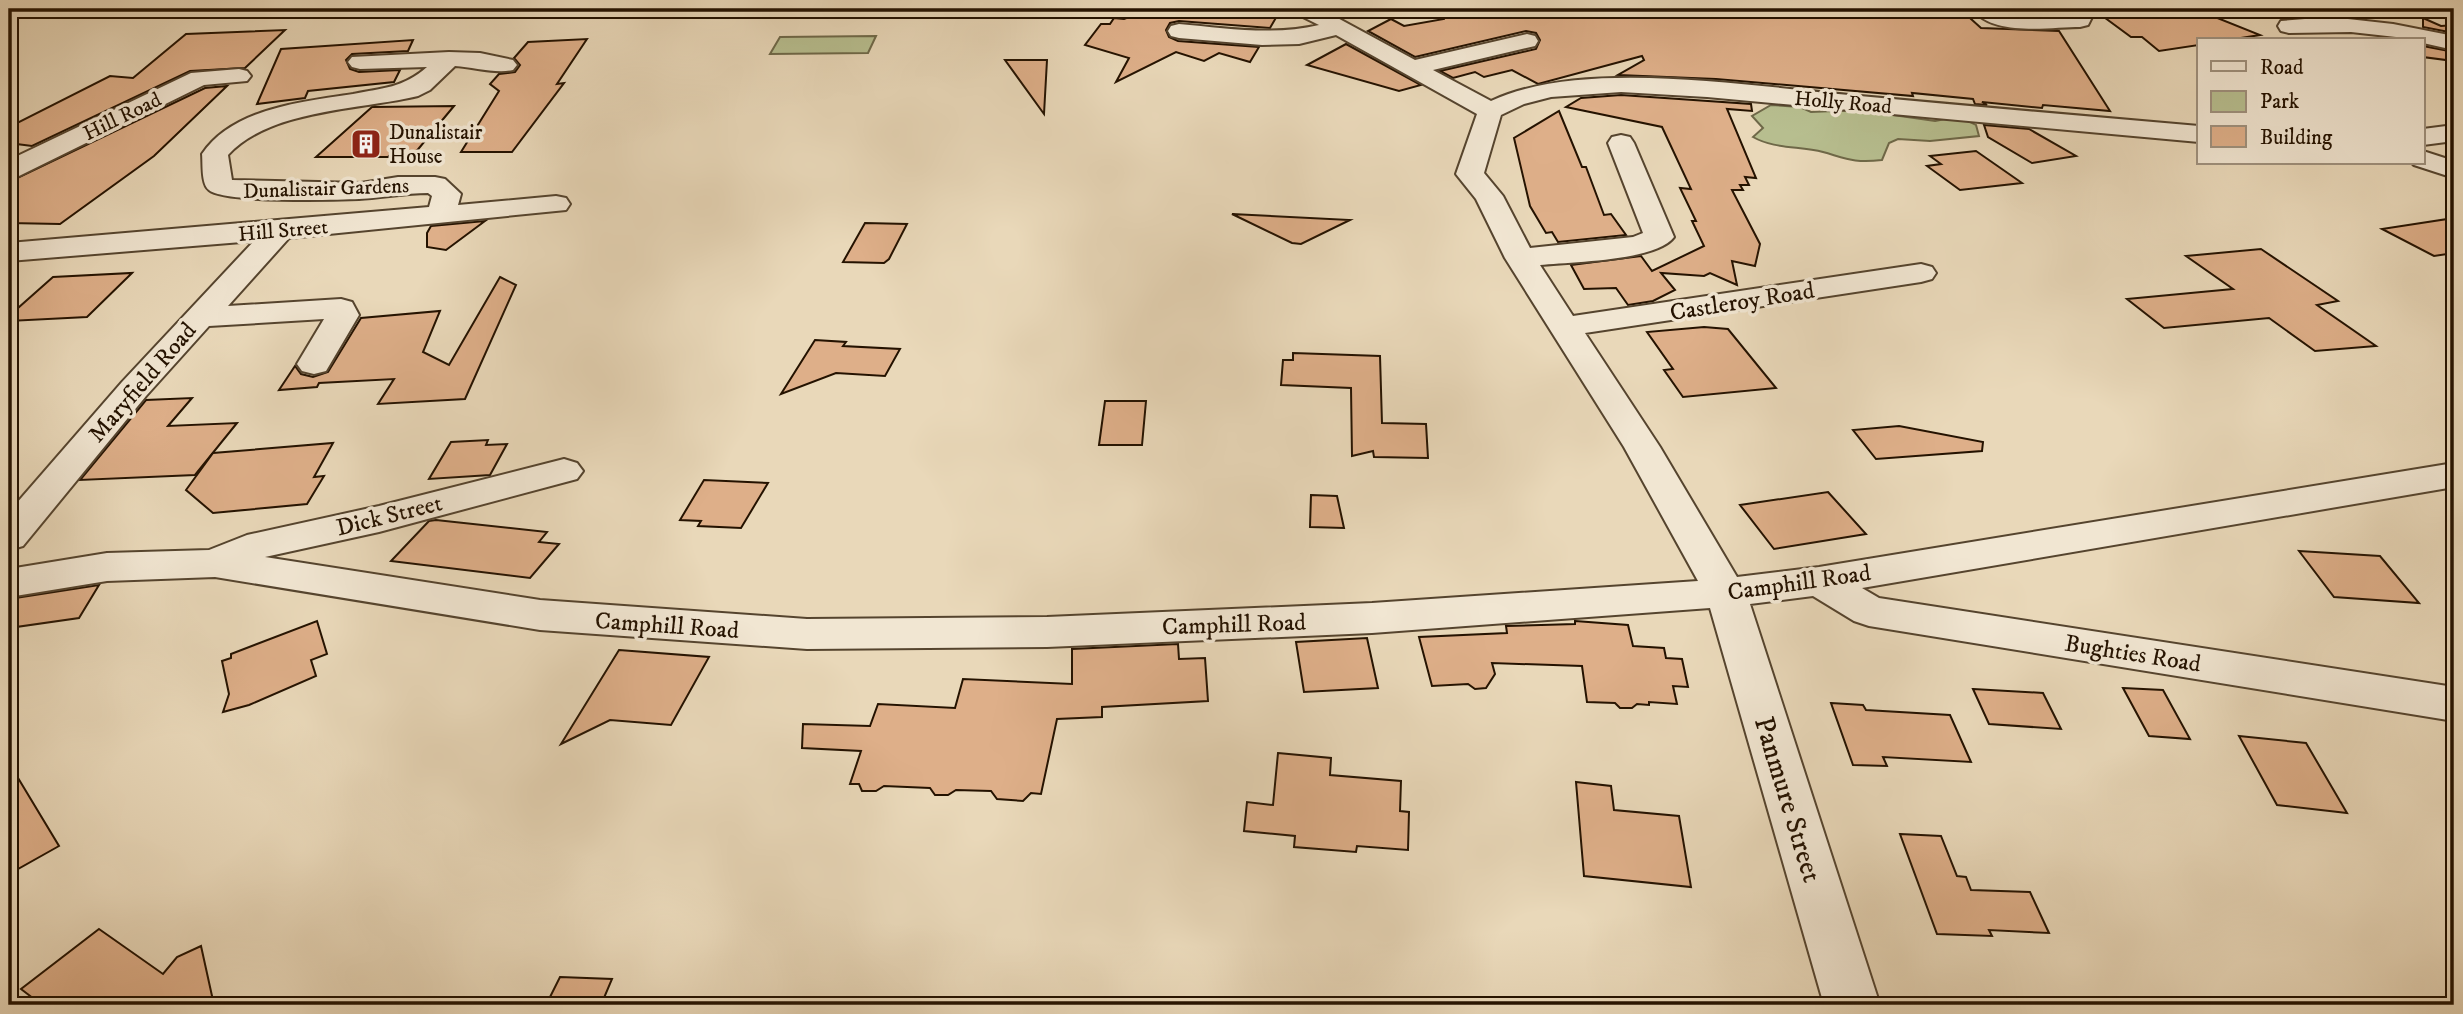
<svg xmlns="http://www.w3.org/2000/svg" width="2463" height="1014" font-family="'IM FELL DW Pica',serif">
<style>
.green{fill:#b7be8f;stroke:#6e6848;stroke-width:2}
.building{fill:#deaf89;stroke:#241200;stroke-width:2}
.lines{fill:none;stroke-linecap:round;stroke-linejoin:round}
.minor-casing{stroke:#55442e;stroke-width:4}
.minor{fill:#f1e6d2;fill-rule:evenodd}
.labels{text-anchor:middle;stroke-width:7;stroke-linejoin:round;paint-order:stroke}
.far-street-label{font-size:21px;fill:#241200;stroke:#f1e6d2}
.far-poi-label{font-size:21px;fill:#241200;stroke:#f1e6d2;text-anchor:start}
.street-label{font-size:24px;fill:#241200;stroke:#f1e6d2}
.near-street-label{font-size:28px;fill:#241200;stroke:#f1e6d2}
</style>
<rect width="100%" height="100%" fill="#e9d8b9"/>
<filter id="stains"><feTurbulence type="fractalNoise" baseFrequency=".00286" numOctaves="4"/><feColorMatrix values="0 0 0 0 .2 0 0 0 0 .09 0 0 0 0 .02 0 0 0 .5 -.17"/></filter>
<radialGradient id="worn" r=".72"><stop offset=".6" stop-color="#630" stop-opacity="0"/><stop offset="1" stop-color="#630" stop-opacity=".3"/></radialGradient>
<g class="green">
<polygon points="876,36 868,53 770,54 780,37"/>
<path d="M1771,105L1800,107L1811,112L1858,110L1935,121C1949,117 1963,117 1976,125L1979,136L1930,141L1898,139L1889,143L1882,160C1854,163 1848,159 1823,152C1799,146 1774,149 1753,137L1763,128L1752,116Z"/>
</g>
<g class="building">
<polygon points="1168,9 1281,9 1270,28 1179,21 1170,23 1166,30 1169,37 1178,41 1259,47 1250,62 1219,53 1204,61 1176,52 1116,82 1129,58 1085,45 1101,24 1110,24 1114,18 1124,19 1145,11 1161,17"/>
<polygon points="1445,9 1960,9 1981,28 2059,31 2110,111 2043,105 2042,108 1982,102 1987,105 1975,104 1973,99 1912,93 1913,96 1716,79 1618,75 1644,60 1642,56 1538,84 1512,70 1484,77 1475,72 1453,78 1440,71 1536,49 1540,40 1536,33 1526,31 1415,57 1368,31 1391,19 1404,26 1444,19"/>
<polygon points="2093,9 2195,9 2260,35 2228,40 2199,40 2199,45 2159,51 2142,37 2131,37"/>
<polygon points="2423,18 2441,26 2454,25 2454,33 2423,27"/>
<polygon points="285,30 245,68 190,71 32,146 9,143 9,127 110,76 133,78 186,34"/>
<polygon points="587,39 557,84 564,83 512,152 461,152 499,91 490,84 499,74 515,72 520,65 514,58 528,42"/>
<polygon points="413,40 408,51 352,54 346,60 350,69 359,72 400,70 394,82 308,91 305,98 257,104 281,49"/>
<polygon points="1346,44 1421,85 1399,91 1307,65"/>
<polygon points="2423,46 2454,52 2454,61 2423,57"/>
<polygon points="1005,60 1047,60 1044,114"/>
<polygon points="227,86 154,156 60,224 9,223 9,185 15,179 205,88"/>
<polygon points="1621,95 1751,104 1752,111 1727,109 1756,178 1745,177 1749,185 1740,185 1743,190 1732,190 1760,244 1755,266 1732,261 1737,285 1710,273 1704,276 1661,273 1675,290 1653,301 1628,305 1616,288 1584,289 1571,265 1641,256 1652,271 1704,246 1692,221 1696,221 1680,188 1691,189 1662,127 1566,107 1581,98"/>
<polygon points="454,106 415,153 392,153 388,157 316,157 372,107"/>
<polygon points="1559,111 1582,167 1586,167 1604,215 1611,214 1626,235 1558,242 1552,232 1546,233 1530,206 1514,138"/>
<polygon points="1984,125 2029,129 2076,156 2032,163 1988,137"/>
<polygon points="1976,151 2022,183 1960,190 1927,166 1941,164 1930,156"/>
<polygon points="1232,214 1350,220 1301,244 1292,243"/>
<polygon points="2454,218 2454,253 2434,256 2382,229"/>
<polygon points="485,221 446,250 427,247 427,233 431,226"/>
<polygon points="865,223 907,224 889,259 884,263 843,262"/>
<polygon points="2261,249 2338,301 2317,305 2376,346 2315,351 2269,318 2164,328 2127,299 2233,289 2186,256"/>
<polygon points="132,273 87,317 9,321 9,316 53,277"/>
<polygon points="500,277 516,285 465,399 378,404 394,379 319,383 317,387 279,390 295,366 301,374 313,377 328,372 361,318 440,311 423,352 449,365"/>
<polygon points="1704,327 1728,329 1776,388 1683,397 1664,370 1673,369 1647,332"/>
<polygon points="815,340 846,342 843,346 900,349 885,376 836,373 781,394"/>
<polygon points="1293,353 1380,356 1382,423 1426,424 1428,458 1374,457 1373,451 1352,456 1351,388 1281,385 1283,360 1293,360"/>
<polygon points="192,398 168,426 237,423 195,475 80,480 146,400"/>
<polygon points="1105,401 1146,401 1142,445 1099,445"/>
<polygon points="1899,426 1983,442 1982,451 1876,459 1853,430"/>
<polygon points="488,440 486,445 507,444 490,475 429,479 451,442"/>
<polygon points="333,443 314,477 324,476 307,504 213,513 186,490 213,453"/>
<polygon points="704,480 768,483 741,528 698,526 701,521 680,520"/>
<polygon points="1828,492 1866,534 1774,549 1740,505"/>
<polygon points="1311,495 1337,496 1344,528 1310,527"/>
<polygon points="436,520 547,532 539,542 559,544 530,578 391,561 429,521"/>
<polygon points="2299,551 2380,556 2419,603 2334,597"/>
<polygon points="99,585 79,618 9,628 9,599"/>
<polygon points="317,621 327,654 311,660 316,676 249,705 223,712 229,694 222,661 231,658 231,654"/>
<polygon points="1575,621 1628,625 1633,646 1664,648 1666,658 1682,659 1688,687 1673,686 1677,704 1649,702 1649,705 1637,704 1632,708 1620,708 1615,703 1587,702 1582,666 1492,663 1495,674 1486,688 1475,689 1468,684 1432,686 1419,637 1507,633 1506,626 1575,624"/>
<polygon points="1367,638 1378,688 1304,692 1296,642"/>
<polygon points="1178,644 1179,659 1205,658 1208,701 1102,707 1102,717 1057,719 1041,794 1031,793 1023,801 997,799 991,791 956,790 948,795 935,795 930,788 884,786 876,791 862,791 859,784 850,784 861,751 802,748 803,724 870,726 878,704 955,708 963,679 1072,684 1072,649"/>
<polygon points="619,650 709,657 671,725 610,720 561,744"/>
<polygon points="2123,688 2163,690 2190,739 2149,736"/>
<polygon points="1973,689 2043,693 2061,729 1989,724"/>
<polygon points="1831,703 1863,705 1866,710 1950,715 1971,762 1883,757 1887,766 1853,765"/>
<polygon points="2239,736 2306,743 2347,813 2277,805"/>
<polygon points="1278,753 1331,758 1330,775 1401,781 1400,811 1409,812 1408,850 1357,846 1356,852 1294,847 1295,836 1244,831 1247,802 1273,805"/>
<polygon points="9,763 59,846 9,874"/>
<polygon points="1576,782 1611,786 1614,810 1679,816 1691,887 1584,876"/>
<polygon points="1900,834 1941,836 1957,876 1966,877 1971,890 2030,892 2049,933 1989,930 1992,936 1937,934"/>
<polygon points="99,929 163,974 177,957 201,946 214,1005 42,1005 21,989"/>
<polygon points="560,977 612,979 601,1005 546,1005"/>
</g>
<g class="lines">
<g class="minor-casing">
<g id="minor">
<path d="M1300,9H1321L1415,60L1527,34L1535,36L1538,41L1535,46L1433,70L1491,101C1582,58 1748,86 1849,95C1965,106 2082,116 2199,126V142L1707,97L1621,92L1551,97L1524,104L1501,115L1484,173L1503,196L1530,248L1633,237L1643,233L1608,143L1612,137L1621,135L1630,137L1634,143L1674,237C1657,261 1569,262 1540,265L1573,316L1921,264L1932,267L1936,273L1932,279L1921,282L1585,333L1660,447L1737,577L1819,567L2454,463V487L1862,588L1879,598L2454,687V721L1869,626L1854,621L1813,596L1750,604L1880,1005H1824L1710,608L1372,633L1047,647L807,649L540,630L215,577L107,581L9,597V569L107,553L209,550L247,535L379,506L564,459L577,463L583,471L577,479L379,532L265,557L540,600L807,619L1047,617L1372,603L1698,581L1624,447L1505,258L1476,199L1456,174L1477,114L1336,35L1299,44L1262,45L1179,38L1171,36L1168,31L1171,26L1179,24C1225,28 1273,36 1319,25L1301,16Z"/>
<path d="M1973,9C1990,8 2000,13 2017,15C2033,17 2050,15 2067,14L2063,9H2088L2093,15L2088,25L2080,27C2051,27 1992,37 1973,9Z"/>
<polygon points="2330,17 2393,24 2454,36 2454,50 2423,43 2423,40 2351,32 2289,33 2281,31 2278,26 2281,21"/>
<path d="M449,52L480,53L513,60L517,65L513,70C496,74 473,67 455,66L430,90L418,96C360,110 270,109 228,155L232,180L361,183L398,177H435L445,179L461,194L458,205L556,196L566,198L570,204L566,210L289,238L228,306L341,299L352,302L359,315L326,371L314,374L302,371L297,364L324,319L209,326L146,396L23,546L9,550V512L122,382L254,241L9,261V243L429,207L432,196L428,193C405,193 382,198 359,199C334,200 224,203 209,190C201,184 203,163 202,154C233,108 302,102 353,94C383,88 403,88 427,67L360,69L352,67L348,62L352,57Z"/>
<polygon points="239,69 247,71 251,76 247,81 204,85 19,176 9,178 9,160 191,73"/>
<polygon points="2454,125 2454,141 2423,145 2423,129"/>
<polygon points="2423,151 2454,161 2454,178 2414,165 2412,163 2423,163"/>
</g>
</g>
<use href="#minor" class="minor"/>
</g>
<defs>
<g id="building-square" transform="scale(1.575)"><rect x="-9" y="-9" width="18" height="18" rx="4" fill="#8f2418" stroke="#f1e6d2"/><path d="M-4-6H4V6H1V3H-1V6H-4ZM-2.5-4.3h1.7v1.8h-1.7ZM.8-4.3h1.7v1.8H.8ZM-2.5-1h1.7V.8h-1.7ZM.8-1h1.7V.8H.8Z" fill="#fff"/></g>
</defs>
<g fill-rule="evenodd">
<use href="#building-square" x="366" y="144"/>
</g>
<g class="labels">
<g class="far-street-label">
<text transform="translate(1843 102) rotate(5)" y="7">Holly Road</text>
<text transform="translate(122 116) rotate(-26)" y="7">Hill Road</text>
<text transform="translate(326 188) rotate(-2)" y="7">Dunalistair Gardens</text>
<text transform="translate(283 230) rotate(-5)" y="7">Hill Street</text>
</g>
<g class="far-poi-label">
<text x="389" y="139">Dunalistair<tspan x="389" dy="24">House</tspan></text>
</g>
<g class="street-label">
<text transform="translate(1742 301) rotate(-9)" y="8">Castleroy Road</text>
<text transform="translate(142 382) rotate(-49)" y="8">Maryfield Road</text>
<text transform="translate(389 515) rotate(-14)" y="8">Dick Street</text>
<text transform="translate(1799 582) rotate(-8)" y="8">Camphill Road</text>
<text transform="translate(1234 624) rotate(-2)" y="8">Camphill Road</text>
<text transform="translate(667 625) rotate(4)" y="8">Camphill Road</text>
<text transform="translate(2133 653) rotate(9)" y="8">Bughties Road</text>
</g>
<g class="near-street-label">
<text transform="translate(1789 799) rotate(73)" y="10">Panmure Street</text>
</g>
</g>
<rect width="2463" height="1014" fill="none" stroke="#e9d8b9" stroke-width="35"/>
<rect x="10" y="10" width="2442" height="993" fill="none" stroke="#241200" stroke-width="3.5"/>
<rect x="18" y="18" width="2428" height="979" fill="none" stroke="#241200" stroke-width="2"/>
<rect x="2197" y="38" width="228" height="126" fill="#f1e6d2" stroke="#9f917e" stroke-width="2"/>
<rect x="2211" y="61" width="35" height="10" fill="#f1e6d2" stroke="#9f917e" stroke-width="2"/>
<text x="2260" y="74" font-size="21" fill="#241200">Road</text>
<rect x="2211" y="91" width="35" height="21" fill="#b7be8f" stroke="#9f917e" stroke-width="2"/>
<text x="2260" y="108" font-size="21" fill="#241200">Park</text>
<rect x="2211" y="126" width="35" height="21" fill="#deaf89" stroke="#9f917e" stroke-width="2"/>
<text x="2260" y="144" font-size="21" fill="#241200">Building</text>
<rect width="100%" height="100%" filter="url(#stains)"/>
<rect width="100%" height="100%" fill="url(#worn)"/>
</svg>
